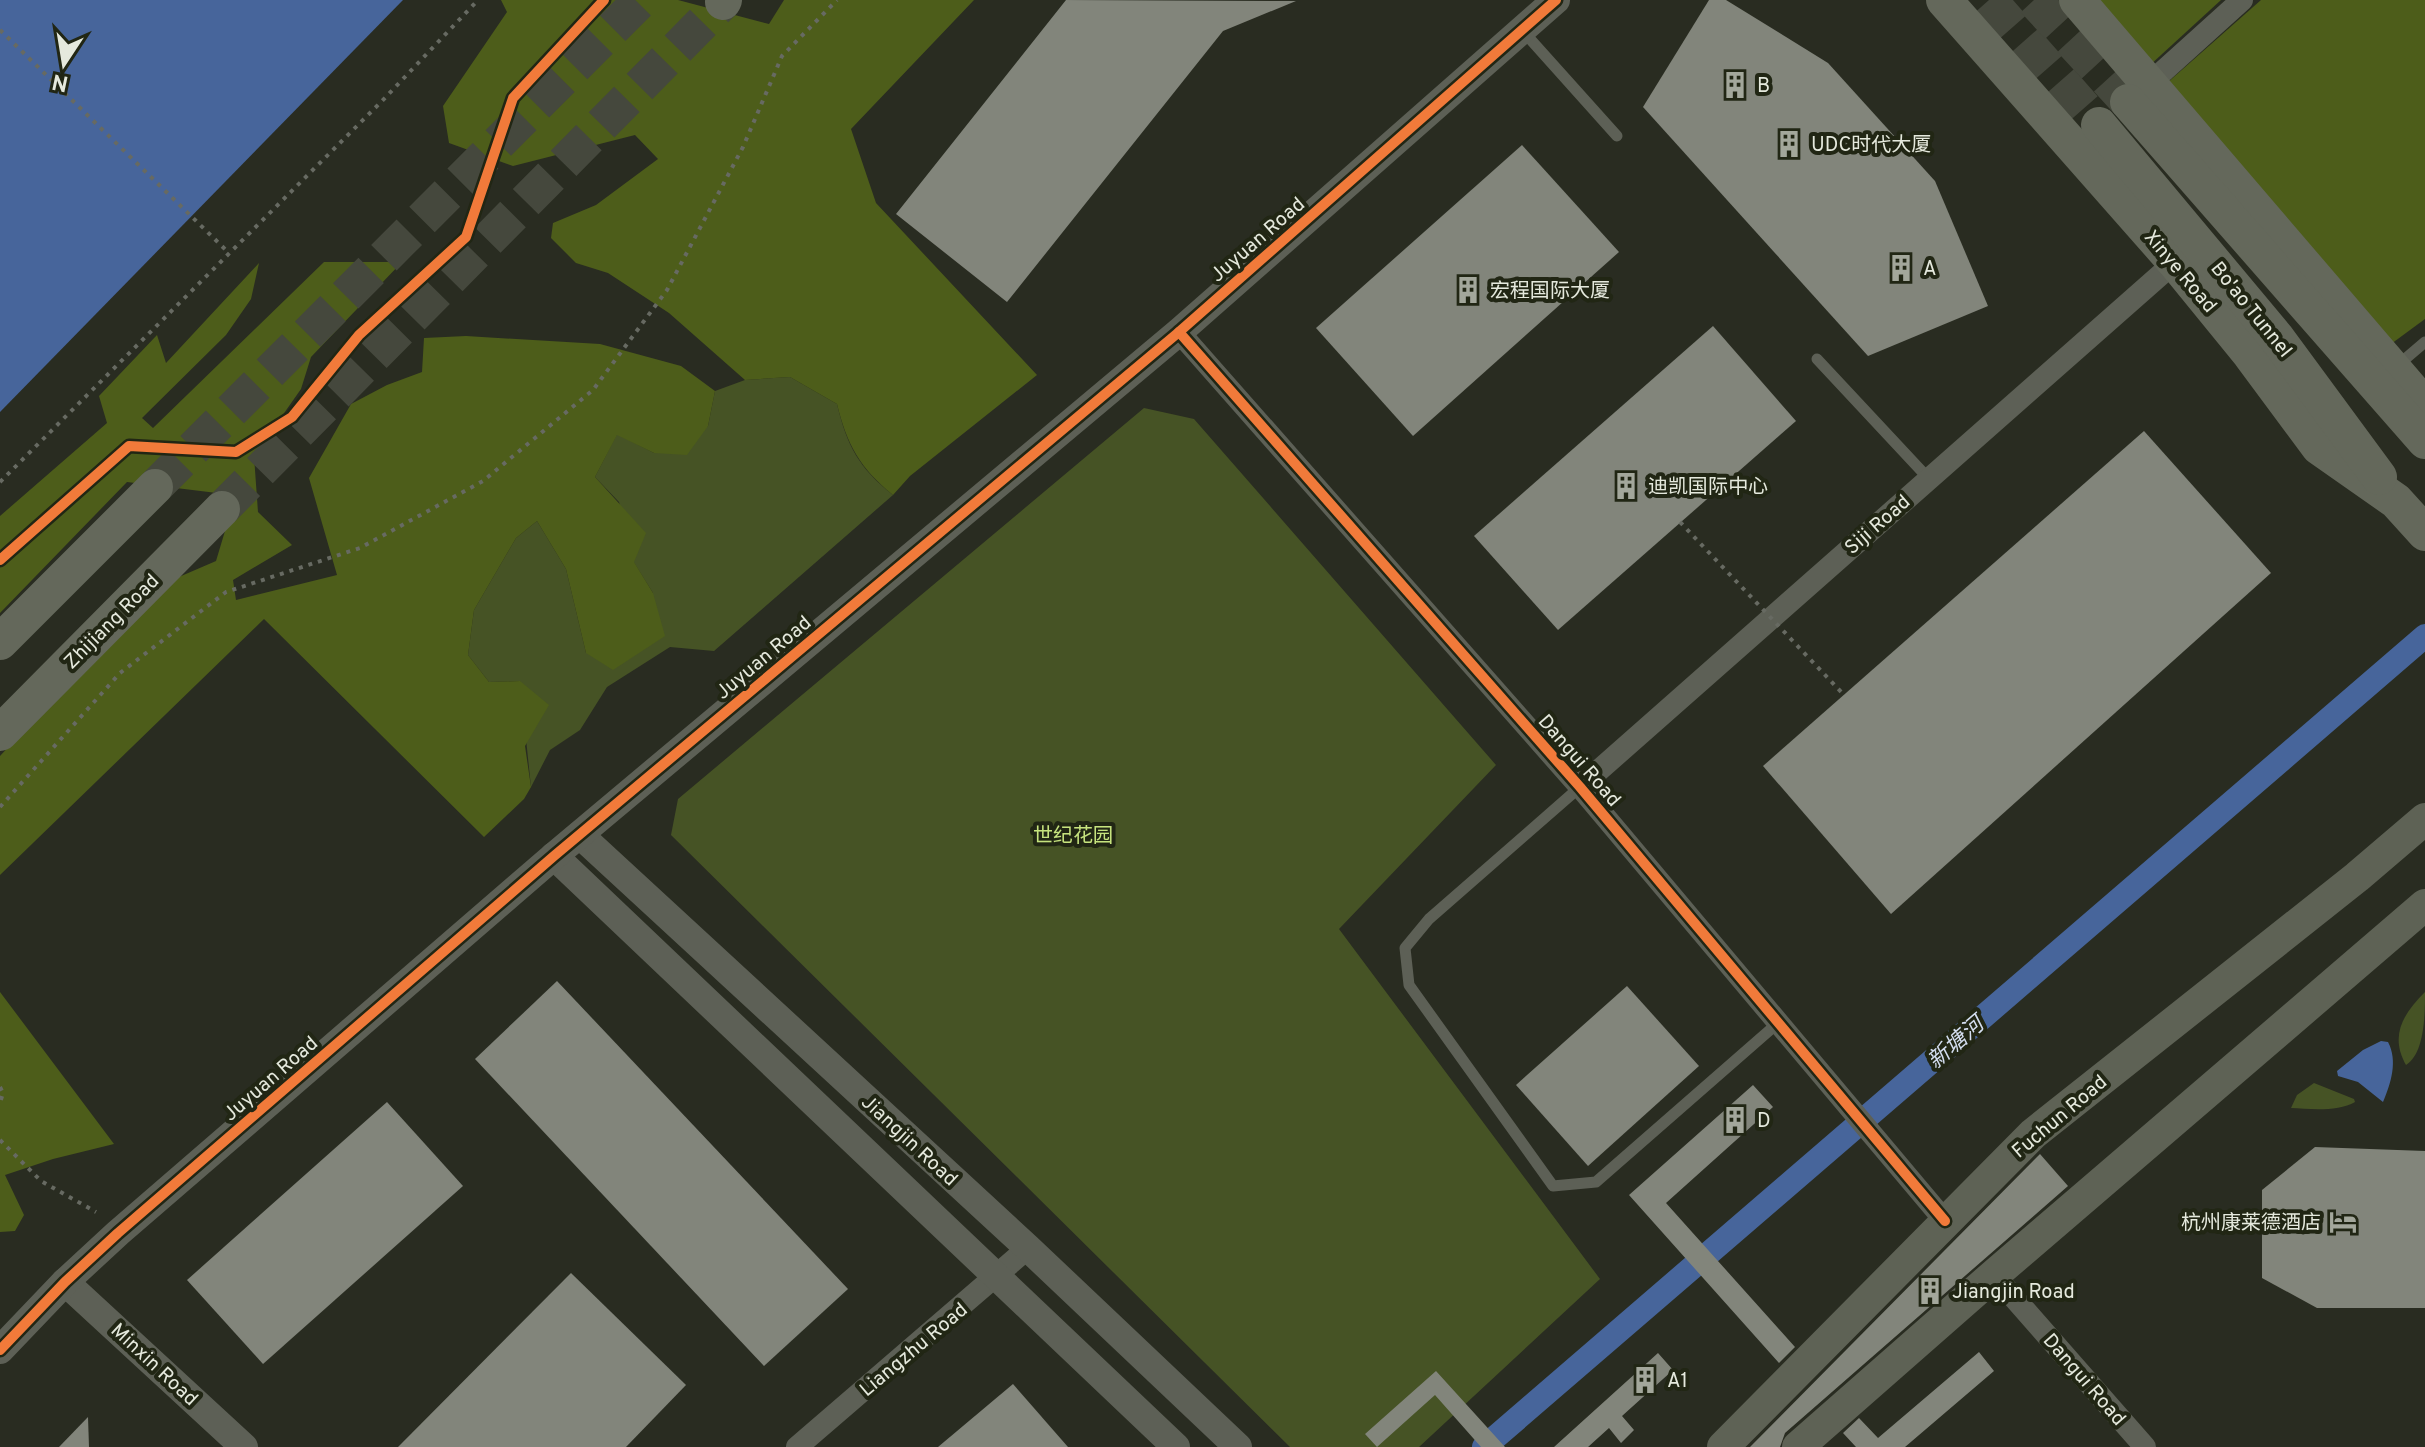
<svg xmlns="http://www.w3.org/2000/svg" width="2425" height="1447" font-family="Overpass,'Noto Sans SC',sans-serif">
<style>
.green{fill:#465325}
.forest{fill:#4d5d1a}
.water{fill:#47659b}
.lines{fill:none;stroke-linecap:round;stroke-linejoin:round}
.canal{stroke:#47659b;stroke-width:24}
.building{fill:#82857b}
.primary-tunnel{stroke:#45483d;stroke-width:36;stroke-dasharray:36 18;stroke-linecap:butt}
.path{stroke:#676a62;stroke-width:4;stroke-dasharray:4 6;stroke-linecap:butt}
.service{stroke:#5d6056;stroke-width:11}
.minor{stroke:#5d6056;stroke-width:22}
.tertiary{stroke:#5d6056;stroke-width:28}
.secondary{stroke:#5e6255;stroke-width:32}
.primary{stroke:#64685b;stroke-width:36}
.path-bridge{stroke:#676a62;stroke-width:4;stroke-dasharray:4 6;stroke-linecap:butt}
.cycleway-casing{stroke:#212614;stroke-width:15}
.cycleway{stroke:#f17a3a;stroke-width:10}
.labels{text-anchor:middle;stroke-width:8;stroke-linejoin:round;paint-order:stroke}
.poi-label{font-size:20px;fill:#e5e9dd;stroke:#212614;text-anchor:start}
.street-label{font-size:20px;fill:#e5e9dd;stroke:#212614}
.park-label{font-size:20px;fill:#c6e37e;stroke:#212614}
.water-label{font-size:22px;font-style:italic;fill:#d4def0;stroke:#212614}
</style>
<rect width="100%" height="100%" fill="#292c21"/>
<g class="green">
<path d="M790,377L837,404C847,446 859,468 893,495L714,651L670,647L607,687L580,730L550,750L531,787L520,681L489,682L468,655L474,610L516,538L537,521L566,569L586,653L653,593L633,561L619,502L595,477L617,434L654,453L708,426L715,391L745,380Z"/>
<polygon points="1144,408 1194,419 1496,765 1339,929 1600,1279 1419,1447 1290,1447 671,835 678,799"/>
<path d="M2425,992C2425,1013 2425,1053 2406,1065C2389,1035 2404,1013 2425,992Z"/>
<path d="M2314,1083L2354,1099L2355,1102C2338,1112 2310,1109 2291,1108L2297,1095Z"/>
</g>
<g class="forest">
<path d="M501,0H678L769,24L784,0H974L851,129L876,203L1037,375L910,476L893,495C860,468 847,445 837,404L790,377L745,380L669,313L608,273L576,263L551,238L553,223L596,205L658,159L635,135L513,166L449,143L443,106L507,12Z"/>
<polygon points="2084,0 2221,0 2149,66"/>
<polygon points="2261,0 2425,0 2425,319 2391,344 2167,83"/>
<polygon points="324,262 402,262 311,357 301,389 254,456 258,512 292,545 233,580 236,600 337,575 309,478 351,404 387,385 422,372 424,338 466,336 600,344 681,366 715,391 708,426 687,455 654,453 617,435 595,477 646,533 634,562 653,593 665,636 613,670 586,653 566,569 537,521 516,538 474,610 468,655 489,682 520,681 549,705 525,746 531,787 524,799 484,837 264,619 0,875 0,756 158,586 216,561 225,531 225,494 127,482 0,613 0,516 107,423 99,396 157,335 166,363 259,263 251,299 226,335 142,418 153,428"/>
<polygon points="0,992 114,1144 53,1159 5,1175 24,1215 15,1231 0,1232"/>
</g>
<g class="water">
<polygon points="0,0 403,0 0,412"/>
<path d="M2381,1041L2388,1042C2398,1061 2391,1083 2383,1102L2358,1082L2338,1076L2337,1071L2363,1050Z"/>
</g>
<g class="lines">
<polyline class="canal" points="1484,1447 2425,636"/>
</g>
<g class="building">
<polygon points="1066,0 1296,1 1223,31 1007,302 896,214"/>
<polygon points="1709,0 1726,0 1828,63 1935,181 1988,306 1868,356 1643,107"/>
<polygon points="1522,145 1619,252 1413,436 1316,328"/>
<polygon points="1713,326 1796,421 1558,630 1474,536"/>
<polygon points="2144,431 2271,573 1891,914 1763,766"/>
<polygon points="557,981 848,1289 764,1366 475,1059"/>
<polygon points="1627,986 1699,1066 1588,1166 1516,1085"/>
<polygon points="1753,1085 1773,1107 1666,1203 1795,1347 1779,1363 1629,1195"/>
<polygon points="387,1102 463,1186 263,1364 187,1280"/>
<polygon points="2315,1147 2425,1151 2425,1308 2317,1308 2262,1278 2262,1190"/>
<polygon points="2040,1154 2068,1186 1785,1433 1780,1447 1750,1447"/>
<polygon points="571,1273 686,1385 626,1447 398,1447"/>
<polygon points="1979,1352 1994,1371 1905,1447 1856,1447 1843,1433 1859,1418 1878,1438"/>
<polygon points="1658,1353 1673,1370 1622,1416 1634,1430 1621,1443 1609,1428 1588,1447 1554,1447"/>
<polygon points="1436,1371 1505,1447 1481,1447 1435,1395 1377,1447 1365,1434"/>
<polygon points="1013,1384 1068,1447 938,1447"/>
<polygon points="88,1417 89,1447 59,1447"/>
</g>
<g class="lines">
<g class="primary-tunnel">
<polyline points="1989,0 2099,125"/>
<polyline points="2034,0 2128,102"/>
<polyline points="155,487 641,0"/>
<polyline points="222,509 723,2"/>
</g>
<g class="path">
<polyline points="0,30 229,253"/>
<polyline points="0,482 382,101 478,0"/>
<polyline points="0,807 120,673 226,592 360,548 483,481 593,390 667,290 743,147 782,56 837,0"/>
<polyline points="0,1087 3,1093 0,1103"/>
<polyline points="0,1140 41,1181 96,1212"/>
</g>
<g class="service">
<polyline points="1521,29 1617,136"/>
<polyline points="1817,359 1929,479"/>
<polyline points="2398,365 2425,342"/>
<polyline points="1580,787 1429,919 1405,948 1409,985 1553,1186 1596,1182 1778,1023"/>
</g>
<g class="minor">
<polyline points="2149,84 2242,0"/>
<polyline points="1179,332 1580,787 1945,1221"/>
<polyline points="1580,787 2175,262"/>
<polyline points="1994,1275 2145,1447"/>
<polyline points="797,1447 1028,1248"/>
</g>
<g class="tertiary">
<polyline points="580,835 1028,1248 1238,1447"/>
<polyline points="554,856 1176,1447"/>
<polyline points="65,1282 244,1447"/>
<polyline points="0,1350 65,1282 118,1233 554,856 1179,332 1556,0"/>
</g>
<g class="secondary">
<polyline points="1723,1447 2033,1134 2357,877 2425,819"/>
<polyline points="1798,1447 1994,1275 2425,905"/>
</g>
<g class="primary">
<polyline points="1944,0 2175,262 2250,354 2319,447 2396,501 2425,533"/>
<polyline points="2077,0 2425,406"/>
<polyline points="723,2 724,0"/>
<polyline points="2128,102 2425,441"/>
<polyline points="2099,125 2276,337 2379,477"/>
<polyline points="0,642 155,487"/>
<polyline points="0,733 222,509"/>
</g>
<polyline class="path-bridge" points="1680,522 1845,696"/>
<g class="cycleway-casing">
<g id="cycleway">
<polyline points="1179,332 1580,787 1945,1221"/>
<polyline points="0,560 129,446 236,452 292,417 359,335 466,237 513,98 604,0"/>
<polyline points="0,1350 65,1282 118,1233 554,856 1179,332 1556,0"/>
</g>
</g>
<use href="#cycleway" class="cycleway"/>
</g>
<defs>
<g id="building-bare" transform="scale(2.16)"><path d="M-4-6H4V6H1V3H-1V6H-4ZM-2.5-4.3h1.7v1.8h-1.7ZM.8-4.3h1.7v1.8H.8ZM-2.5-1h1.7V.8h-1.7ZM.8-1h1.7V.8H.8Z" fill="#a3a79b" stroke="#212614" stroke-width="2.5" paint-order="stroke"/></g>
<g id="hotel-bare" transform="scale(2.16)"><path d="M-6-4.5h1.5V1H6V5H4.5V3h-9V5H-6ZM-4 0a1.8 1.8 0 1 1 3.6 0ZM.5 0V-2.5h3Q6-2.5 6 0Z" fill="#a3a79b" stroke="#212614" stroke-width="2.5" paint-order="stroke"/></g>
</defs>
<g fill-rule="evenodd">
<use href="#building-bare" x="1735" y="85"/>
<use href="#building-bare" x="1789" y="144"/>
<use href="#building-bare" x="1901" y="268"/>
<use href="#building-bare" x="1468" y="290"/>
<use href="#building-bare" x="1626" y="486"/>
<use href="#building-bare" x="1735" y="1120"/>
<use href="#hotel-bare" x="2343" y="1222"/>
<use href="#building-bare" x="1930" y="1291"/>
<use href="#building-bare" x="1645" y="1380"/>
</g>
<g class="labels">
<g class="poi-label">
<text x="1757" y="92">B</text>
<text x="1811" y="151">UDC时代大厦</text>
<text x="1923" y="275">A</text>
<text x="1490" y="297">宏程国际大厦</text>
<text x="1648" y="493">迪凯国际中心</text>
<text x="1757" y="1127">D</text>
<text x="2321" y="1229" text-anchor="end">杭州康莱德酒店</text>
<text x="1952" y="1298">Jiangjin Road</text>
<text x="1667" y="1387">A1</text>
</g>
<g class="street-label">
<text transform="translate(1257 239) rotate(-41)" y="7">Juyuan Road</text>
<text transform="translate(2181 271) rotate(50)" y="7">Xinye Road</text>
<text transform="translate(2252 309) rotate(51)" y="7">Bo'ao Tunnel</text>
<text transform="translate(1877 524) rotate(-41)" y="7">Siji Road</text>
<text transform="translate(111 621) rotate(-45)" y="7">Zhijiang Road</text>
<text transform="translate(763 657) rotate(-40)" y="7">Juyuan Road</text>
<text transform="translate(1580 760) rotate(49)" y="7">Dangui Road</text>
<text transform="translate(270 1078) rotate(-41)" y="7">Juyuan Road</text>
<text transform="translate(2059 1116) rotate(-40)" y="7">Fuchun Road</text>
<text transform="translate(910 1140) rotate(43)" y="7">Jiangjin Road</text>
<text transform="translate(913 1349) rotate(-40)" y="7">Liangzhu Road</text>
<text transform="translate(155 1364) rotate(43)" y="7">Minxin Road</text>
<text transform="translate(2085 1379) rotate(49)" y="7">Dangui Road</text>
</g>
<g class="park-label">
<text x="1073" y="842">世纪花园</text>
</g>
<g class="water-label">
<text transform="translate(1955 1042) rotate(-41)" y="8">新塘河</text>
</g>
</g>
<g transform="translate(64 64) rotate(192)" stroke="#212614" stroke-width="6" paint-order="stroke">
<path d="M0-6L14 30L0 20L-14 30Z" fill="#e5e9dd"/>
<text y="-12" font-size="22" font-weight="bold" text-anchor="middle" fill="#e5e9dd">N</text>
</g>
</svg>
